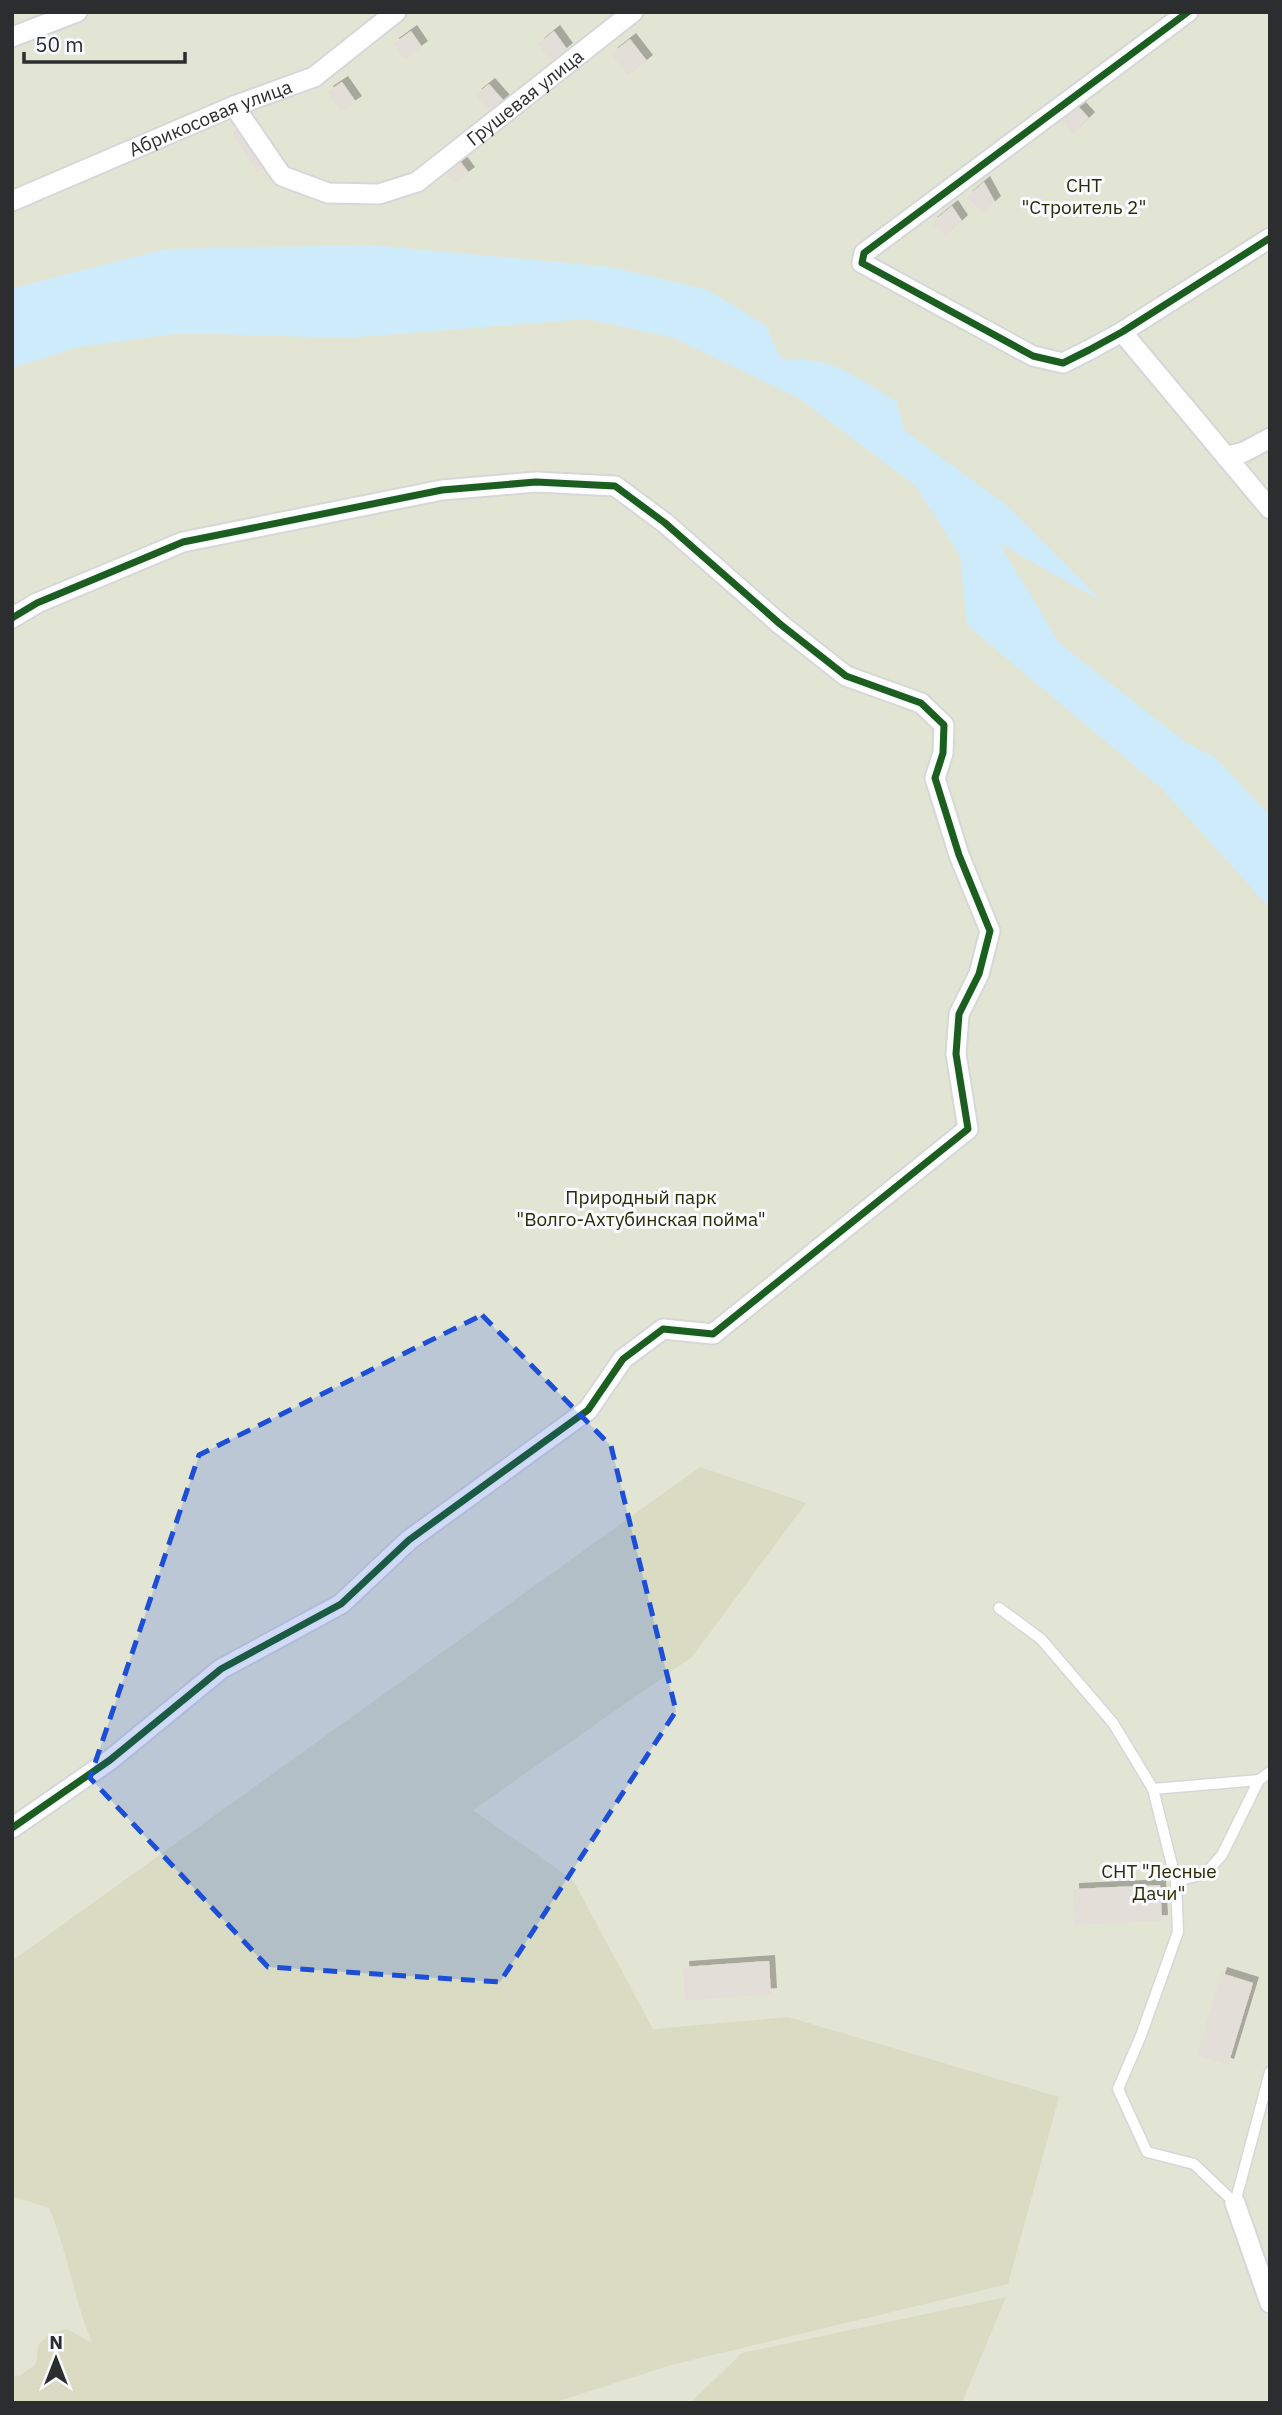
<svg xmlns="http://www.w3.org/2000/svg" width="1282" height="2415" font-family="'IBM Plex Sans',sans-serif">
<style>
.green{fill:#e3e5d4}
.forest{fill:#d9dbc2}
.water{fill:#ceebfb}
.building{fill:#e4ded8;filter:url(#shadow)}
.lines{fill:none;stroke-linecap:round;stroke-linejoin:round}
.lane-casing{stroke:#d5d7d8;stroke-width:13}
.street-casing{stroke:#d5d7d8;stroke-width:23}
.lane{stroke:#fefeff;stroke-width:10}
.street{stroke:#fefeff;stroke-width:19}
.cycleway-casing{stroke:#f8fafe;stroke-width:11}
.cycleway{stroke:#1b5e20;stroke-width:7}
.marked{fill:#1d4ed8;fill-opacity:0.2;stroke:#1d4ed8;stroke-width:5;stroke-dasharray:14 9;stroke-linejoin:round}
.labels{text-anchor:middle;stroke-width:6;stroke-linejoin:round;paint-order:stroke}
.street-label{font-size:19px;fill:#2c2d2f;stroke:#f8fafe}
.park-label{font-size:19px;fill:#2b2c05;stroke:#f8fafe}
</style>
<defs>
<filter id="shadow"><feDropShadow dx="6" dy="-6" stdDeviation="0" flood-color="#0004"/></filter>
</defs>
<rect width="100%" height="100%" fill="#f9fbfd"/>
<rect class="green" x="12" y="12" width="1258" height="2391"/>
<g class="forest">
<path d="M700,1467L806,1503L692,1657L473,1810L573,1880L653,2029L788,2017L1059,2097L1008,2284L671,2365L553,2403H12V2375L19,2376L36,2364L38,2345L51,2333L67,2329L92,2343C74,2300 68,2252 49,2208L12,2196V1961Z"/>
<polygon points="1006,2297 962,2403 690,2403 742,2353"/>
</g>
<path class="water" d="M370,245L611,267L708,290L766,326L782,360C830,355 857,377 897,402L904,430L1010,508L1101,601L999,543L1059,643L1185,742L1216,758L1270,816V908L1161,788L967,625L960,556L916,486L800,399L674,338L587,319L346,338L182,333L78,347L12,368V289L21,286L165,249Z"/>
<g class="building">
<polygon points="411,31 422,47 405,60 393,44"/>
<polygon points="554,31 567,49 551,62 538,44"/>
<polygon points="630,39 647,61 628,76 611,54"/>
<polygon points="342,82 356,102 341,112 327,92"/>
<polygon points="489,84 504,101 490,113 475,95"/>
<polygon points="1077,105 1089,118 1073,134 1059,117"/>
<polygon points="244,125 269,164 257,172 232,133"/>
<polygon points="460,161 469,173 454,184 445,172"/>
<polygon points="984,182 995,202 983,213 966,197"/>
<polygon points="952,206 962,221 946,236 931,223"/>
<polygon points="1160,1885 1162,1921 1074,1925 1073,1889"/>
<polygon points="769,1961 771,1994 685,2001 683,1967"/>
<polygon points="1221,1973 1253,1983 1228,2065 1197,2055"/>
</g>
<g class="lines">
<g class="lane-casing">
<g id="lane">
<polyline points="999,1608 1041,1639 1113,1723 1153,1789 1176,1881 1178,1932 1140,2038 1118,2089 1147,2152 1194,2164 1235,2203 1270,2072"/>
<polyline points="1153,1789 1259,1780"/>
<polyline points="1176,1881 1205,1874 1222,1855 1259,1780 1270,1772"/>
</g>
</g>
<g class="street-casing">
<g id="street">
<polyline points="1188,12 864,253 862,263 1033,356 1063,363 1089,350 1122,332 1270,238"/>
<polyline points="12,37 77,12"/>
<path id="s1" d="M234,106L282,176L328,193L379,194L417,182L633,12"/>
<path id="s2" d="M12,201L234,106L314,77L396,12"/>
<polyline points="1122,332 1270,509"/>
<polyline points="1226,457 1244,452 1270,438"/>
<polyline points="12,618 37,603 183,542 442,490 536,482 615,486 665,523 780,624 846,676 921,703 944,725 943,753 935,778 959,855 990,931 979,974 959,1014 956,1054 968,1129 713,1334 663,1329 623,1359 588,1410 409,1540 341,1604 221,1669 110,1760 12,1828"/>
<polyline points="1235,2203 1270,2303"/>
</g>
</g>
<use href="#lane" class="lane"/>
<use href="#street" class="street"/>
<g class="cycleway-casing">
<g id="cycleway">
<polyline points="1188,12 864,253 862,263 1033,356 1063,363 1089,350 1122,332 1270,238"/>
<polyline points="12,618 37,603 183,542 442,490 536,482 615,486 665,523 780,624 846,676 921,703 944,725 943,753 935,778 959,855 990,931 979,974 959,1014 956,1054 968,1129 713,1334 663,1329 623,1359 588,1410 409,1540 341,1604 221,1669 110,1760 12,1828"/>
</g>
</g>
<use href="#cycleway" class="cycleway"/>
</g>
<path class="marked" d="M482,1315L611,1446L676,1711L500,1982L268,1967L90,1778L199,1455Z"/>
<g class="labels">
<g class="street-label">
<text dy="7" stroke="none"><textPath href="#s1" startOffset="362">Грушевая улица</textPath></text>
<text dy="7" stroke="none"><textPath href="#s2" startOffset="215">Абрикосовая улица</textPath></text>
</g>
<g class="park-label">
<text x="1084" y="192">СНТ<tspan x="1084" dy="22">"Строитель 2"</tspan></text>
<text x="641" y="1204">Природный парк<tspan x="641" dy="22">"Волго-Ахтубинская пойма"</tspan></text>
<text x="1159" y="1878">СНТ "Лесные<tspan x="1159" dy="22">Дачи"</tspan></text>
</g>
</g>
<rect width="1282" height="2415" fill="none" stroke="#2c2d2f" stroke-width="28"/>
<g transform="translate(56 2359)" stroke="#f8fafe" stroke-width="5" paint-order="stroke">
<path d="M0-5L12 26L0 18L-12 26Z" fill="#2c2d2f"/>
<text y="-10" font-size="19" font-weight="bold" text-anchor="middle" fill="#2c2d2f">N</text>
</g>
<path d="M24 52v10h161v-10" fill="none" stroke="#2c2d2f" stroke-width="3.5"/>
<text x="35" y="52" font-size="21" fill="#2c2d2f" stroke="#f8fafe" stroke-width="5" paint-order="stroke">50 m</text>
</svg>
